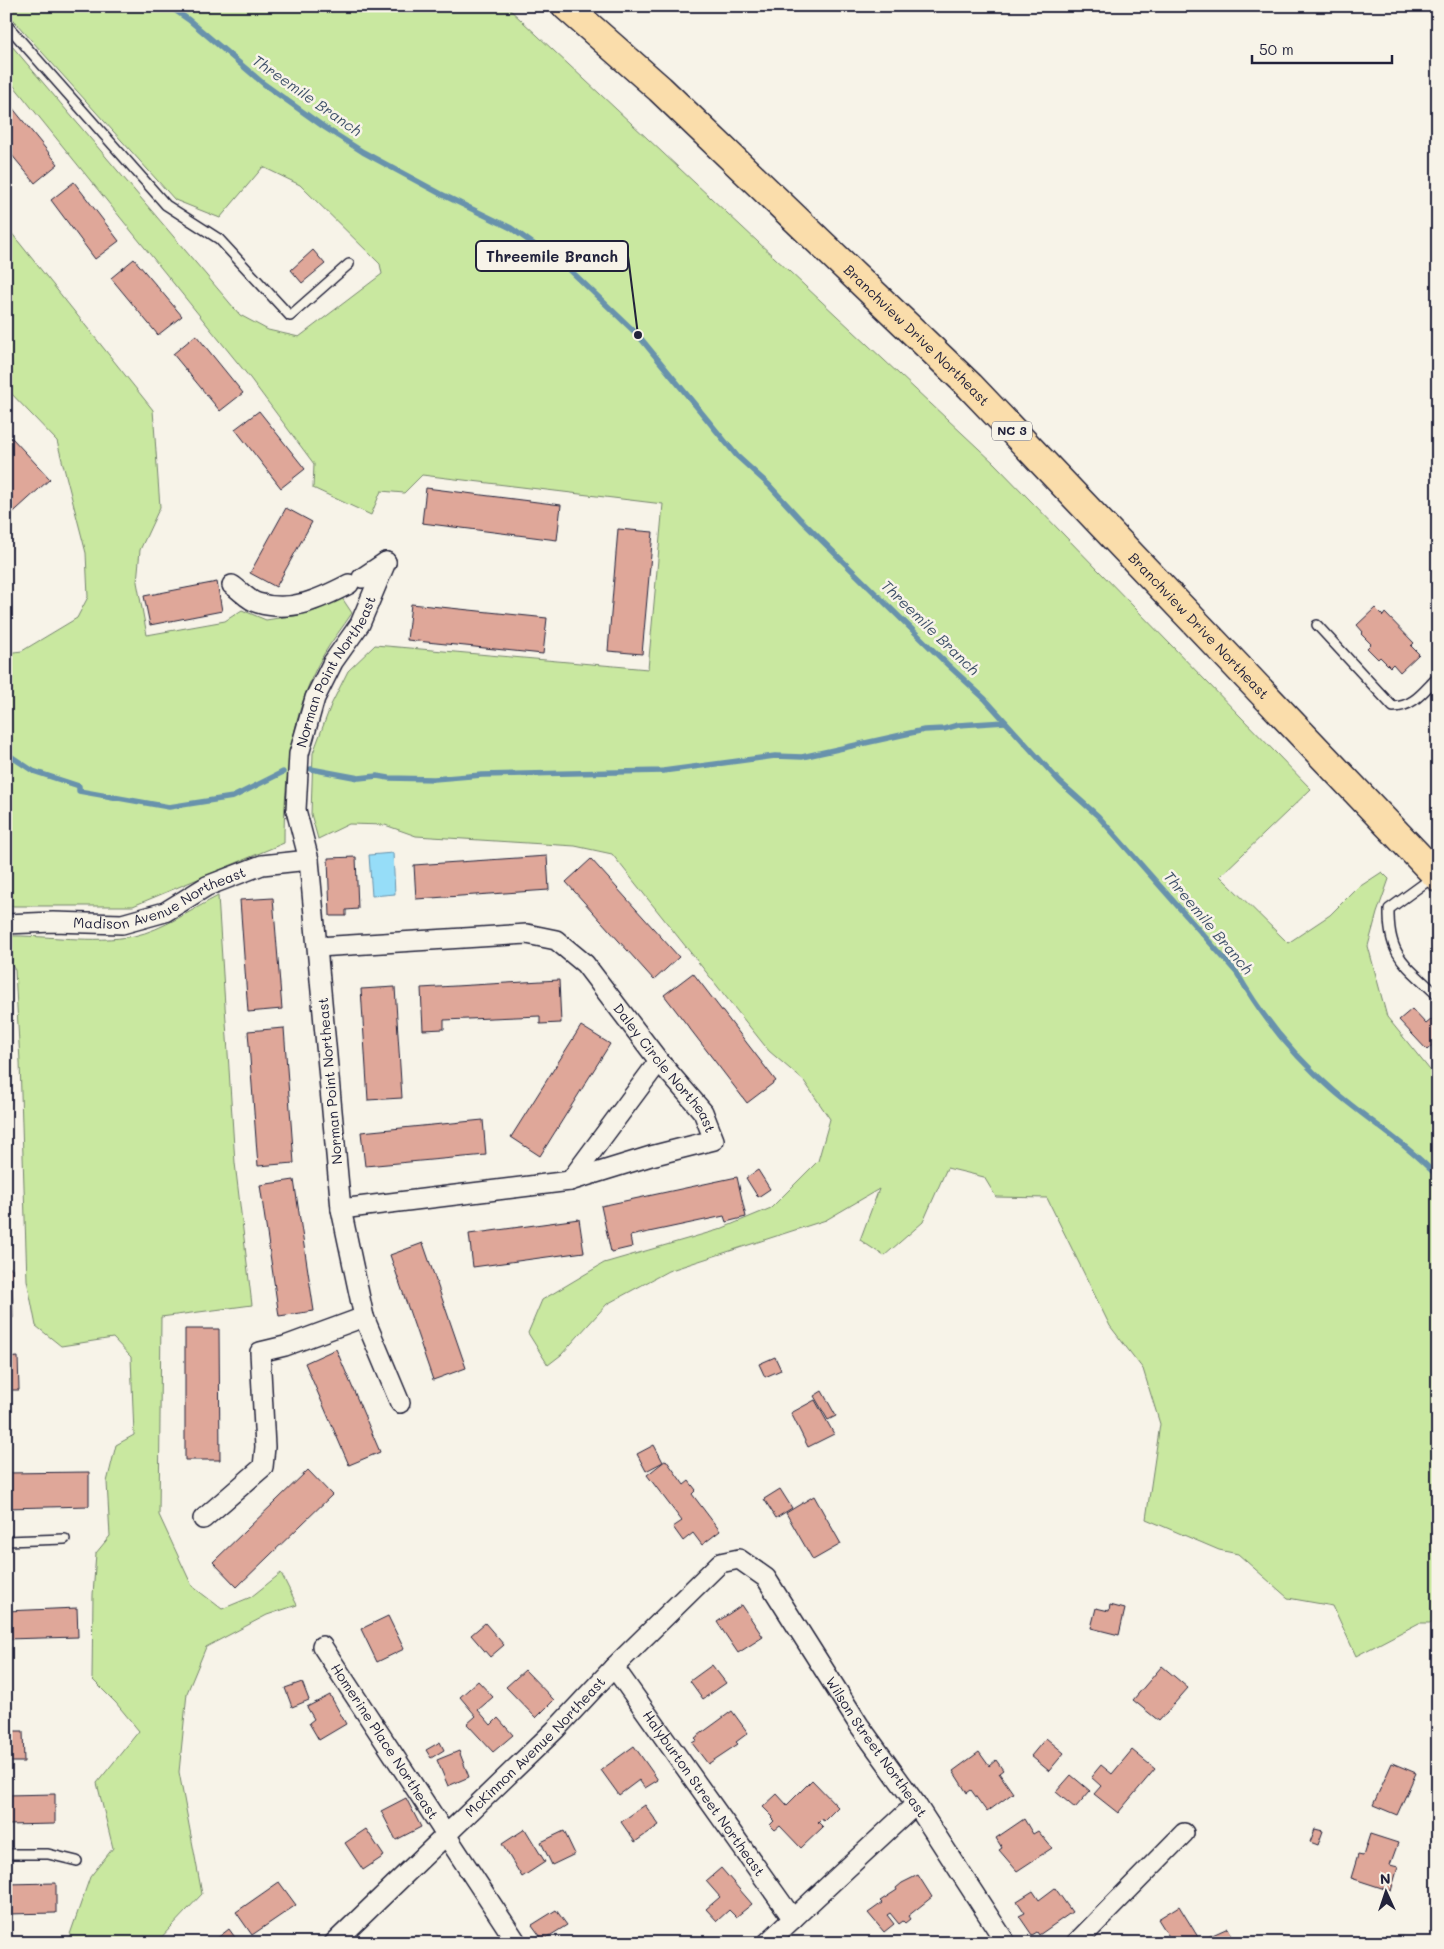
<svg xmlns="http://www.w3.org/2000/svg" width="1444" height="1949" font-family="Mali,sans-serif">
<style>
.green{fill:#c9e8a0;stroke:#76856e}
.water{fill:#96ddf8;stroke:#6892ac}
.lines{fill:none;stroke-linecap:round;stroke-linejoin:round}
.stream{stroke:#6892ac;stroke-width:5.5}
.building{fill:#dfa799;stroke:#22223b}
.lane-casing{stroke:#22223b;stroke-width:12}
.street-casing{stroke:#22223b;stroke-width:22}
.primary-casing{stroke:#22223b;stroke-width:31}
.lane{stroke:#f7f3e8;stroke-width:9}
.street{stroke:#f7f3e8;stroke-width:19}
.primary{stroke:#faddab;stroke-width:28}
.labels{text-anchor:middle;stroke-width:5;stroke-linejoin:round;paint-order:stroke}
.shield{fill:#f7f3e8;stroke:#62616f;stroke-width:1}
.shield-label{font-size:12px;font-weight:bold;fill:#22223b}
.street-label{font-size:14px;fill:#22223b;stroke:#f7f3e8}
.water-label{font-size:15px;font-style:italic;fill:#3f516a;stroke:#f7f3e8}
.leader{fill:none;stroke:#22223b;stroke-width:2}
.callout-dot{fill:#22223b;stroke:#f7f3e8;stroke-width:2}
.callout{fill:#f7f3e8;stroke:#22223b;stroke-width:2}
.callout-label{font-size:15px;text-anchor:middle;font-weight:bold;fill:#22223b}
</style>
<rect width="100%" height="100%" fill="#f7f3e8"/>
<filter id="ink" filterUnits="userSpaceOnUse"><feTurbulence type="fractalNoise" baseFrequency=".02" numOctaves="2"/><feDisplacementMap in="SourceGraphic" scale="10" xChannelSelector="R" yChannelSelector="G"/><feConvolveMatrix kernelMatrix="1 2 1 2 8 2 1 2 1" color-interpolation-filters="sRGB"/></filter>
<g filter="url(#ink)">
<g class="green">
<polygon points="6,6 506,6 994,463 1311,789 1220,876 1288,943 1330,915 1356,889 1382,872 1389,879 1377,913 1368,946 1387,1017 1438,1080 1438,1623 1419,1623 1356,1656 1333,1606 1288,1598 1238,1554 1219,1550 1146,1519 1160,1424 1143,1369 1110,1326 1047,1198 996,1197 984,1177 947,1168 923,1222 884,1256 860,1240 879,1189 826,1220 668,1271 607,1304 561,1355 548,1365 528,1333 542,1300 604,1263 718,1230 771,1208 818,1161 830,1119 804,1081 769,1051 612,854 575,846 416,836 385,825 349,824 318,839 311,814 313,753 331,705 348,671 375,645 648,669 663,504 422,475 404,493 381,491 371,515 313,488 314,464 250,378 6,76 6,39 240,315 268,330 299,337 382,274 380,264 300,185 263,167 220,218 175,200 6,12"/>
<path d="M6,226L153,410L160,507L140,550L137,582L147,635L225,621L242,610L266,620L310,613L342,598L352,613C343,627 332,640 324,654C291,710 284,780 284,843L133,906H6V653L22,651L77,618L88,597L86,553L57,441L6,388Z"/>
<path d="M218,896L235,1163L252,1305L161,1317L159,1515L192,1586L222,1609L251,1597L281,1573L297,1605L267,1615L206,1647L187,1693L179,1772L202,1894L156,1943H67L90,1877L113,1848L97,1783L139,1731L116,1703L92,1679L93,1595L96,1553L110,1536L107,1482L116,1445L134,1435L131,1357L113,1338L61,1346L36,1326L27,1280L20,1062L15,970L6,957V936C48,935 93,944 134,936C162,930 193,909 218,896Z"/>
</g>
<polygon class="water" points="393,853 395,894 372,896 369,855"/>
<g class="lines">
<g class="stream">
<path d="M169,6L189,20L264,84L324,127L363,152L441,194L511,228L570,270L638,335L737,456L769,485L800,519L948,665L985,699L1060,782L1098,816L1237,973C1262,1017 1296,1058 1334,1091C1369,1121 1407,1144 1438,1177"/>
<polyline points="6,753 33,771 79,786 79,791 169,807 233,797 283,772"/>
<polyline points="311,769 359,778 377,776 389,778 434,779 482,775 663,771 775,756 802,757 924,730 944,729 958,725 1005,722"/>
</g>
</g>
<g class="building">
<polygon points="11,106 58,164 35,183 6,148 6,110"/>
<polygon points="74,182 119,241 95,259 51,200"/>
<polygon points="313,250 325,264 302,283 291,270"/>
<polygon points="134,259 182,316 158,335 111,278"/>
<polygon points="196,335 243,393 220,411 173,354"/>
<polygon points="259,411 305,469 281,488 235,429"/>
<polygon points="12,438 50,479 6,519 6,443"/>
<polygon points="426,488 561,505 557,540 422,523"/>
<polygon points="286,508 312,522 276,587 250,573"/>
<polygon points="618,529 653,532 642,654 608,651"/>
<polygon points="217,582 222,611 150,625 144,596"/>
<polygon points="411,604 547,618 543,654 407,640"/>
<polygon points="1375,608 1383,616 1385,613 1414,643 1411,646 1419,654 1400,672 1393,664 1390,667 1380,657 1378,659 1367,648 1371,644 1361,634 1363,632 1357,625"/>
<polygon points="547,856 549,890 416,899 414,865"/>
<polygon points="356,857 358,909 346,910 346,916 330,916 328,858"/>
<polygon points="591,859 679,957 654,980 566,882"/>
<polygon points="273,898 282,1009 248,1012 240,900"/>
<polygon points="693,973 776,1081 747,1103 664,995"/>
<polygon points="559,980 561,1023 540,1024 540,1016 444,1020 444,1029 423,1030 421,988"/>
<polygon points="395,987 402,1098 368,1100 361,989"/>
<polygon points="1412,1009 1426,1024 1432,1019 1438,1024 1438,1040 1427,1050 1399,1020"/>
<polygon points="581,1026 610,1044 540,1156 511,1137"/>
<polygon points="284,1028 294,1163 258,1166 248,1031"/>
<polygon points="483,1120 486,1155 365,1166 361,1132"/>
<polygon points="758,1170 770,1189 758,1197 746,1178"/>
<polygon points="737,1177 746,1217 726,1222 724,1216 630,1236 632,1247 611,1252 601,1206"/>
<polygon points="294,1180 314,1311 279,1316 260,1185"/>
<polygon points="579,1219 584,1252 473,1267 469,1234"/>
<polygon points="423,1243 466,1368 433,1380 390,1255"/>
<polygon points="6,1268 12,1268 13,1318 6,1318"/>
<polygon points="185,1329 219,1329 220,1460 185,1460"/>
<polygon points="336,1349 380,1452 349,1465 305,1363"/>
<polygon points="18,1357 19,1390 11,1390 11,1400 6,1400 6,1358"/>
<polygon points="775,1357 781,1370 765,1377 759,1364"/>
<polygon points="822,1391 836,1416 828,1420 814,1396"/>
<polygon points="815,1400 834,1434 808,1447 791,1413"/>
<polygon points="654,1445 663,1462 646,1471 637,1454"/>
<polygon points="666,1460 684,1485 689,1481 696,1490 692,1494 720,1531 702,1545 693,1533 683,1541 673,1527 682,1521 647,1475"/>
<polygon points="308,1470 332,1495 237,1587 213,1562"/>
<polygon points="89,1472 89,1506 6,1508 6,1473"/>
<polygon points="780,1489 792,1508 776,1518 764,1499"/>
<polygon points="814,1496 841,1544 813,1560 786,1513"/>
<polygon points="742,1605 763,1637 738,1653 717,1622"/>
<polygon points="1110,1605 1125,1609 1119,1635 1091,1628 1096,1608 1109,1611"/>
<polygon points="77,1608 78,1637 6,1639 6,1611"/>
<polygon points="388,1616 404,1649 377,1662 361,1629"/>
<polygon points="485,1623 504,1645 490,1657 471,1635"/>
<polygon points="712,1665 726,1683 703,1699 690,1681"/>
<polygon points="1162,1666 1188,1688 1159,1721 1133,1700"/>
<polygon points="525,1670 554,1700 536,1718 506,1687"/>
<polygon points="478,1681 493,1697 478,1710 491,1725 498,1718 513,1735 493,1752 467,1724 476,1716 460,1697"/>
<polygon points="302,1682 309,1700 292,1707 285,1688"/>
<polygon points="330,1695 346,1724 319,1740 309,1723 314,1719 307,1707"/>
<polygon points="732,1711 748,1733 736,1742 738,1744 708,1764 692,1743 697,1740 695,1738"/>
<polygon points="6,1731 23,1731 24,1762 6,1762"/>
<polygon points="1046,1738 1064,1753 1049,1771 1031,1756"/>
<polygon points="440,1742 444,1750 431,1758 426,1750"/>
<polygon points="634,1746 658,1780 645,1788 639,1780 619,1795 601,1770"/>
<polygon points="1132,1750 1155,1769 1118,1813 1094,1794 1101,1786 1091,1777 1101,1765 1112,1774"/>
<polygon points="459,1751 469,1777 448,1786 437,1760"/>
<polygon points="979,1752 989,1766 996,1760 1003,1770 999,1773 1013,1793 987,1812 971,1790 967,1793 953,1771"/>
<polygon points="1392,1763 1416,1773 1397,1815 1373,1805"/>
<polygon points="1071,1775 1090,1791 1075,1808 1056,1792"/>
<polygon points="812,1780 838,1807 824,1821 821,1819 818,1822 823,1827 801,1848 780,1826 775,1830 770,1825 774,1821 771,1818 773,1817 763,1807 777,1794 787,1805"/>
<polygon points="55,1794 55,1824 6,1825 6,1795"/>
<polygon points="406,1798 421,1827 396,1840 381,1811"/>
<polygon points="645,1805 659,1825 635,1842 621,1822"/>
<polygon points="1024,1819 1033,1834 1038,1831 1052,1848 1017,1871 999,1850 1002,1848 996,1838"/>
<polygon points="366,1829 384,1856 363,1870 345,1843"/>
<polygon points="525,1829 545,1862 522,1877 502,1844"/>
<polygon points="1315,1829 1323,1831 1318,1845 1310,1842"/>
<polygon points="564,1831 575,1854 552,1865 541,1842"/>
<polygon points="1370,1834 1398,1843 1390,1865 1398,1867 1391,1891 1351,1878 1358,1855 1363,1856"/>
<polygon points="721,1868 752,1904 736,1917 729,1910 717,1921 706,1909 720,1897 706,1881"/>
<polygon points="918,1875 932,1897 908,1916 910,1919 905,1923 903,1921 899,1924 890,1913 887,1915 894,1924 884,1932 868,1913 882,1903 880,1901 897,1890 896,1888 902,1883"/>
<polygon points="279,1882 296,1905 252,1935 236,1912"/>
<polygon points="56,1883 56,1913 6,1914 6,1884"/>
<polygon points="1055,1888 1072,1912 1039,1935 1037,1932 1032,1935 1019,1916 1025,1913 1017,1901 1033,1891 1039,1900"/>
<polygon points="1179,1906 1198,1937 1189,1943 1173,1943 1158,1919"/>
<polygon points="556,1910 567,1925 543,1940 532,1925"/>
<polygon points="1228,1928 1236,1943 1211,1943 1208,1937"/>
<polygon points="229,1929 239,1943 211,1943"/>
</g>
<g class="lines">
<g class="lane-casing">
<g id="lane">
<polyline points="6,24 166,205 219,239 290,316 349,264"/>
<path d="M1317,625L1393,707C1414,707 1424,690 1438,677"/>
<path d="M1433,877L1389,909C1388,958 1406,964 1438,996"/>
<polyline points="6,1541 65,1539"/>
<polyline points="6,1854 48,1854 77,1861"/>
</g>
</g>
<g class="street-casing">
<g id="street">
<polyline points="362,578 386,562"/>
<path d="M232,585C240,590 249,601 258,603C291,613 320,599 349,584"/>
<path id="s1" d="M6,924L53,922L122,924L165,912L207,886L262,865L309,860"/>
<path id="s2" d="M318,947L527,934L556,940L585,964L659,1061L703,1112L714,1140L651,1156L570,1181L341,1209"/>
<polyline points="570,1181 659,1061"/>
<polyline points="364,1317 400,1403"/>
<path id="s3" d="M203,1519L263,1467L265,1447L260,1352L285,1346L364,1317L341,1209L309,860L296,810L299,754L315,698L333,662L360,624L386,562"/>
<path id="s4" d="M322,1646L517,1943"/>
<path id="s5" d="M614,1667L793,1919"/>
<path id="s6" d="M334,1943L556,1729L614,1667L720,1563L739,1559L766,1578L859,1725L916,1804L1006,1943"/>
<polyline points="767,1943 916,1804"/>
<polyline points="1076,1943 1184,1833"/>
</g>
</g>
<g class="primary-casing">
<g id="primary">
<path id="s7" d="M566,6L660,89L970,386L1438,877"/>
</g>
</g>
<use href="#lane" class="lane"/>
<use href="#street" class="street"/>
<use href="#primary" class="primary"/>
</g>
</g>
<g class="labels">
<rect class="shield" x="992" y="421.5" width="40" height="19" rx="4"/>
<g class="shield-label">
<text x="1012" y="435">NC 3</text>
</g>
<g class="street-label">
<text dy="5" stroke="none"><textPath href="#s7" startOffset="481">Branchview Drive Northeast</textPath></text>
<text dy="5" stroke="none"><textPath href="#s7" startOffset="886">Branchview Drive Northeast</textPath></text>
<text dy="5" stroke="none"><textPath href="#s3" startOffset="964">Norman Point Northeast</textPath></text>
<text dy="5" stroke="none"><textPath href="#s1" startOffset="159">Madison Avenue Northeast</textPath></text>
<text dy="5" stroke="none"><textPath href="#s2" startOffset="408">Daley Circle Northeast</textPath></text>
<text transform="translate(330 1081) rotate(-95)" y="5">Norman Point Northeast</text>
<text dy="5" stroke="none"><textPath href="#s4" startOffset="114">Homerine Place Northeast</textPath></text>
<text dy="5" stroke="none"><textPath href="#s6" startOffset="281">McKinnon Avenue Northeast</textPath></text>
<text dy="5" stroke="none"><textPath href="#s6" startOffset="796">Wilson Street Northeast</textPath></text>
<text dy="5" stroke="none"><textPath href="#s5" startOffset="155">Halyburton Street Northeast</textPath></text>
</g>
<g class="water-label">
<text transform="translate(307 96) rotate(35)" y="5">Threemile Branch</text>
<text transform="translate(930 628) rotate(44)" y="5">Threemile Branch</text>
<text transform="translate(1208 923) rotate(50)" y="5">Threemile Branch</text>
</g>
</g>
<path class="leader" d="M638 335L628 256"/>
<circle class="callout-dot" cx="638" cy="335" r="5"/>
<rect class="callout" x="476" y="241" width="152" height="30" rx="5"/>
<g class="callout-label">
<text x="552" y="262">Threemile Branch</text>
</g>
<rect width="1444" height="1949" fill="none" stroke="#f7f3e8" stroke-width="25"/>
<rect x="12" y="12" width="1419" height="1924" fill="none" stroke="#22223b" stroke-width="2" filter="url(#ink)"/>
<g transform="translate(1386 1892) rotate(357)" stroke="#f7f3e8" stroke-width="4" paint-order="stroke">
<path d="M0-4L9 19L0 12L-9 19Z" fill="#22223b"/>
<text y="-8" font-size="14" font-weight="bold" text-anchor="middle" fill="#22223b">N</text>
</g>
<path d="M1252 55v8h140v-8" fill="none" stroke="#22223b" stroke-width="2.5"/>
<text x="1259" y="55" font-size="15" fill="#22223b" stroke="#f7f3e8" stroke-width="4" paint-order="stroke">50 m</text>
</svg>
